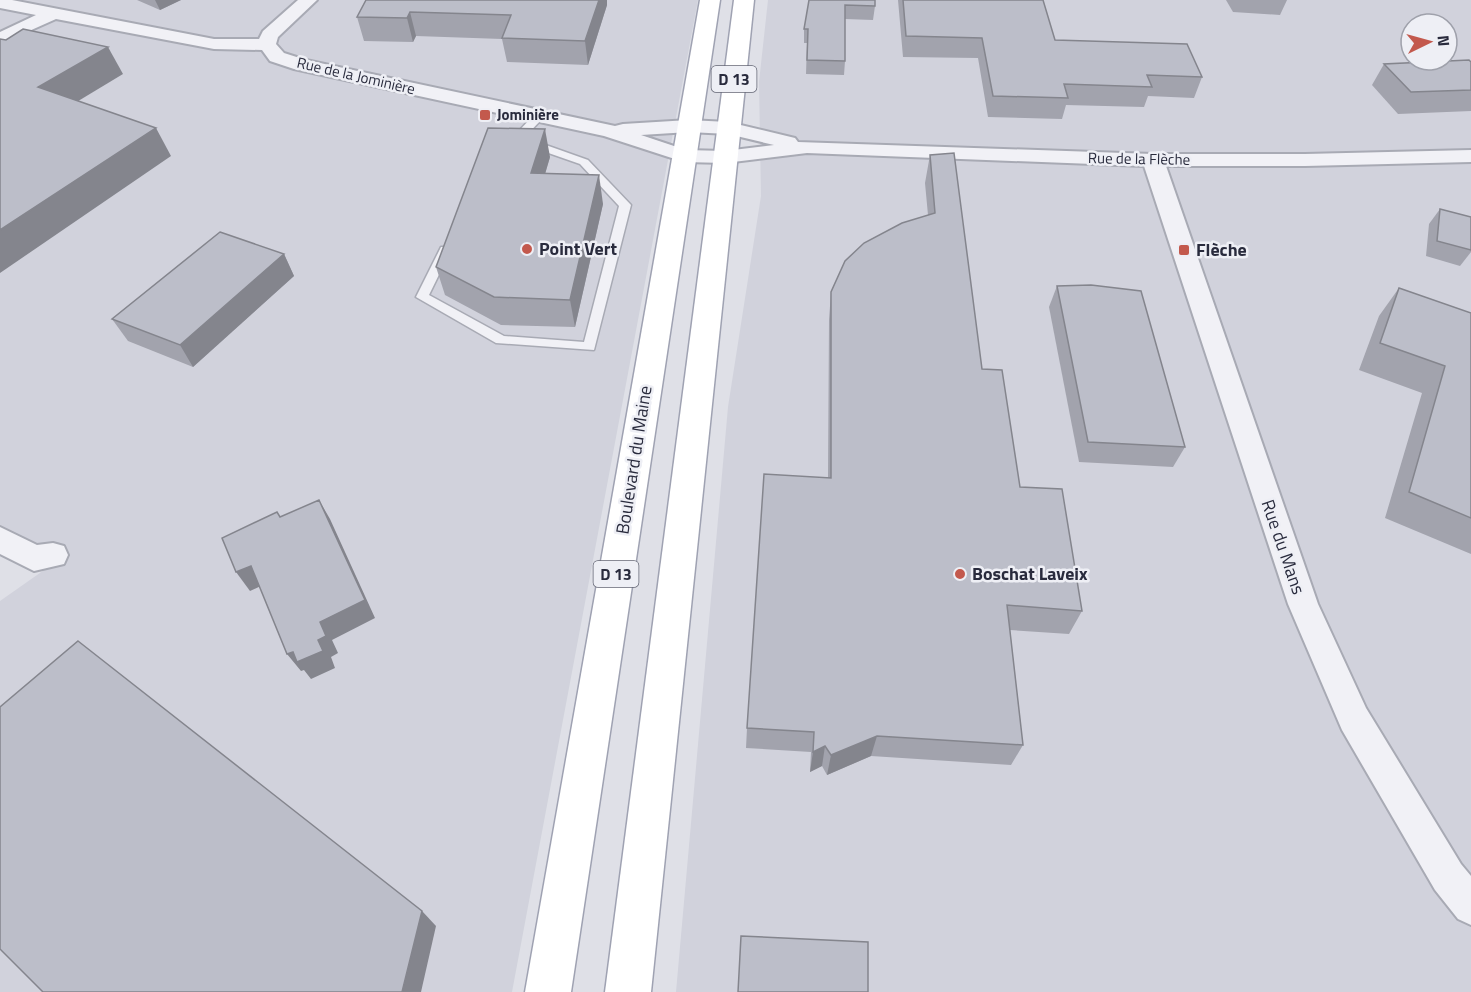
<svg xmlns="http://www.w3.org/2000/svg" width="1471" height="992" font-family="'Titillium Web',sans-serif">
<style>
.built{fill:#d1d2dc;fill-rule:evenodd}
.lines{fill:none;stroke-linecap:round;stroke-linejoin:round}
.lane-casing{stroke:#a8aab4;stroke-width:3}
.street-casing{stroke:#a8aab4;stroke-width:4}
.primary-casing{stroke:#9fa2b2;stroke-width:3}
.lane{fill:#f1f1f6;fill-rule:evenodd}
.street{fill:#f1f1f6;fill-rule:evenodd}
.primary{fill:#fff;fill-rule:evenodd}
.wall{fill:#a2a3ad}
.shaded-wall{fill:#84858d}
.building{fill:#bcbec9;stroke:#84858d;stroke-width:1.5}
.poi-dot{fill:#c3594d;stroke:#eeeff5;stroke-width:2}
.labels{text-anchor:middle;stroke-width:5;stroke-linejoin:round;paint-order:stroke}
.far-street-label{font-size:15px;fill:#292b3d;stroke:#eeeff5}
.far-poi-label{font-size:15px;font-weight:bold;fill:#292b3d;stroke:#eeeff5;text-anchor:start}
.shield{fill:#eeeff5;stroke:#646674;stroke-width:1.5}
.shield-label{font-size:16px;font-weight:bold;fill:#292b3d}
.poi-label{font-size:18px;font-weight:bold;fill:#292b3d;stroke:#eeeff5;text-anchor:start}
.street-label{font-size:18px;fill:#292b3d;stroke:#eeeff5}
</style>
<rect width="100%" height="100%" fill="#dfe0e7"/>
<g class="built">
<polygon points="0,0 698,0 512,992 0,992 0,601 47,568 0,543"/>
<path d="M768,0H1471V992H676L728,407L761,196L759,82ZM1411,24H1447V60H1411Z"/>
</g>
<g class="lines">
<g class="lane-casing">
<g id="lane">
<polygon points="539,113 543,114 543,118 518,144 510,144 510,140 535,114"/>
<polygon points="529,142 543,144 588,160 631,205 594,350 496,343 416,297 441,247 449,247 451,250 429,295 504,336 584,342 619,206 580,164 537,149 525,147 524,145"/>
</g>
</g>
<g class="street-casing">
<g id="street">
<path d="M0,0H12L214,39H259L263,31L298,0H317L278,37L276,44L284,53L306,60L615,126L623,124L689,120L728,122L795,138L798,142L1153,154H1305L1471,150V162L1305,166H1166L1318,604L1366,708L1461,864L1471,876V925L1458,919L1435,890L1342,730L1288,604L1144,166L807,153L725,163L684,162L604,136L294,69L270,61L262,50L214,49L56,19L0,44V32L36,15L0,8ZM689,132L728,134L774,145L725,151L686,150L641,135Z"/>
<polygon points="0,527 37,545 53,543 64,546 68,555 64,564 34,571 0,554"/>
</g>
</g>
<g class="primary-casing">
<g id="primary">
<polygon points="700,0 720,0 571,992 525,992"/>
<polygon points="734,0 754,0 651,992 605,992"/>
</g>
</g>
<use href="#lane" class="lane"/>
<use href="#street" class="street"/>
<use href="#primary" class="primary"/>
</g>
<g class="wall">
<polygon points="137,0 181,0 160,10"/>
<polygon points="366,0 607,0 607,5 588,65 507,62 502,39 416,36 413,42 364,41 357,17"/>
<polygon points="809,0 875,6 873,20 845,19 845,61 844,75 806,74 807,43 804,43 804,29"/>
<polygon points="898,0 1043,0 1055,40 1202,77 1194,98 1148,96 1144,107 1066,105 1062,119 988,117 978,58 903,57"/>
<polygon points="1226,0 1287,0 1280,15 1233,12"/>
<polygon points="1471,62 1471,111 1398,114 1372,85 1384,64"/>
<polygon points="930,155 982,369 1020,487 1082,611 1069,634 1010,630 1023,745 1011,765 871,756 827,775 822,766 810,772 811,752 746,748 747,728 828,477 829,320 831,292 928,215 925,183"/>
<polygon points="550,157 545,174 603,204 575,327 501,325 445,295 436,267"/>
<polygon points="1440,209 1471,217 1471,252 1460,266 1426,256 1429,224"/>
<polygon points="284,254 294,276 193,367 128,341 112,319"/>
<polygon points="1057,286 1185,447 1173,467 1079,462 1049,307"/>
<polygon points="1399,288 1471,313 1471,554 1385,518 1422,393 1359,370 1379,316"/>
</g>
<g class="shaded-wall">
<polygon points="155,0 181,0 160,10"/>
<polygon points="599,0 607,0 607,5 588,65 585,41"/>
<polygon points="410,12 416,36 413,42 407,18"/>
<polygon points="108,47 123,74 55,115 38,87"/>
<polygon points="156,128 171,156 0,273 0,230"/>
<polygon points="545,129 550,157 537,201 531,173"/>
<polygon points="599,175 603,204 575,327 570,300"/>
<polygon points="284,254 294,276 193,367 180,345"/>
<polygon points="319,500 330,519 375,618 332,640 338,653 331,657 335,668 311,679 304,670 301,671 287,654 318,640 320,622"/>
<polygon points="251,566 265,584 250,591 236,572"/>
<polygon points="877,736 871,756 827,775 831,755"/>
<polygon points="825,746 822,766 810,772 813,752"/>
<polygon points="422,911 436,926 421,992 402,992"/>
</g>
<g class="building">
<polygon points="366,0 599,0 585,41 502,38 511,15 410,12 407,18 357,17"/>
<polygon points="809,0 875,0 875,6 845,5 845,61 807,60 808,29 804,29"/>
<polygon points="903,0 1043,0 1055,40 1187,44 1202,77 1147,75 1152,87 1064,84 1068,98 993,96 982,38 906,36"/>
<polygon points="23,29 108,47 38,87 156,128 0,230 0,39 6,40"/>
<polygon points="1469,60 1471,62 1471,90 1411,92 1384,64"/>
<polygon points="488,128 545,129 531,173 599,175 570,300 494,297 436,267"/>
<polygon points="954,153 982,369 1002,370 1020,487 1062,489 1082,611 1007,605 1023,745 877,736 831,755 825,746 813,752 814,732 747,728 764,474 831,478 831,292 845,261 864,243 902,223 935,213 930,155"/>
<polygon points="1440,209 1471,217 1471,250 1437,241"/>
<polygon points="220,232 284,254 180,345 112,319"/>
<polygon points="1091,285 1141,291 1185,447 1088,442 1057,286"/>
<polygon points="1399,288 1471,313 1471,518 1409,492 1445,366 1380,343"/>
<polygon points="319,500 365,600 320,622 326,636 318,640 323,651 297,662 293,652 287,654 251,566 236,572 222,538 277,512 280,517"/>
<polygon points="78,641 422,911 402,992 43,992 0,949 0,707"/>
<polygon points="741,936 868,942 868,992 738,992"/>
</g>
<g class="poi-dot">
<rect x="479" y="109" width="12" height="12" rx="3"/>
<circle cx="527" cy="249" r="6"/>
<rect x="1178" y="244" width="12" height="12" rx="3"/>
<circle cx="960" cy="574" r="6"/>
</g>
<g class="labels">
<g class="far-street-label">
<text transform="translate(356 76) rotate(13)" y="5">Rue de la Jominière</text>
<text transform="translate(1139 159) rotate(1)" y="5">Rue de la Flèche</text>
</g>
<g class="far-poi-label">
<text x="497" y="120">Jominière</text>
</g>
<g class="shield">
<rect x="711.5" y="66" width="45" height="26" rx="4.5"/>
<rect x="593.5" y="561" width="45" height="26" rx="4.5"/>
</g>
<g class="shield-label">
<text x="734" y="85">D 13</text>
<text x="616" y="580">D 13</text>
</g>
<g class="poi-label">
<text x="539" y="255">Point Vert</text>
<text x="1196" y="256">Flèche</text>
<text x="972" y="580">Boschat Laveix</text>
</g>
<g class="street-label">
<text transform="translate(634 460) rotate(-81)" y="6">Boulevard du Maine</text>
<text transform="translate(1283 547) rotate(71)" y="6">Rue du Mans</text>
</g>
</g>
<g transform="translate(1429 42) rotate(85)"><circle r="28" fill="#eeeff5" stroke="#9fa1ab" stroke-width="1.5"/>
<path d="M0-4.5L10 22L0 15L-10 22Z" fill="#c3594d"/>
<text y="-9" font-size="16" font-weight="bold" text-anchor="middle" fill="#292b3d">N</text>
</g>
</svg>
